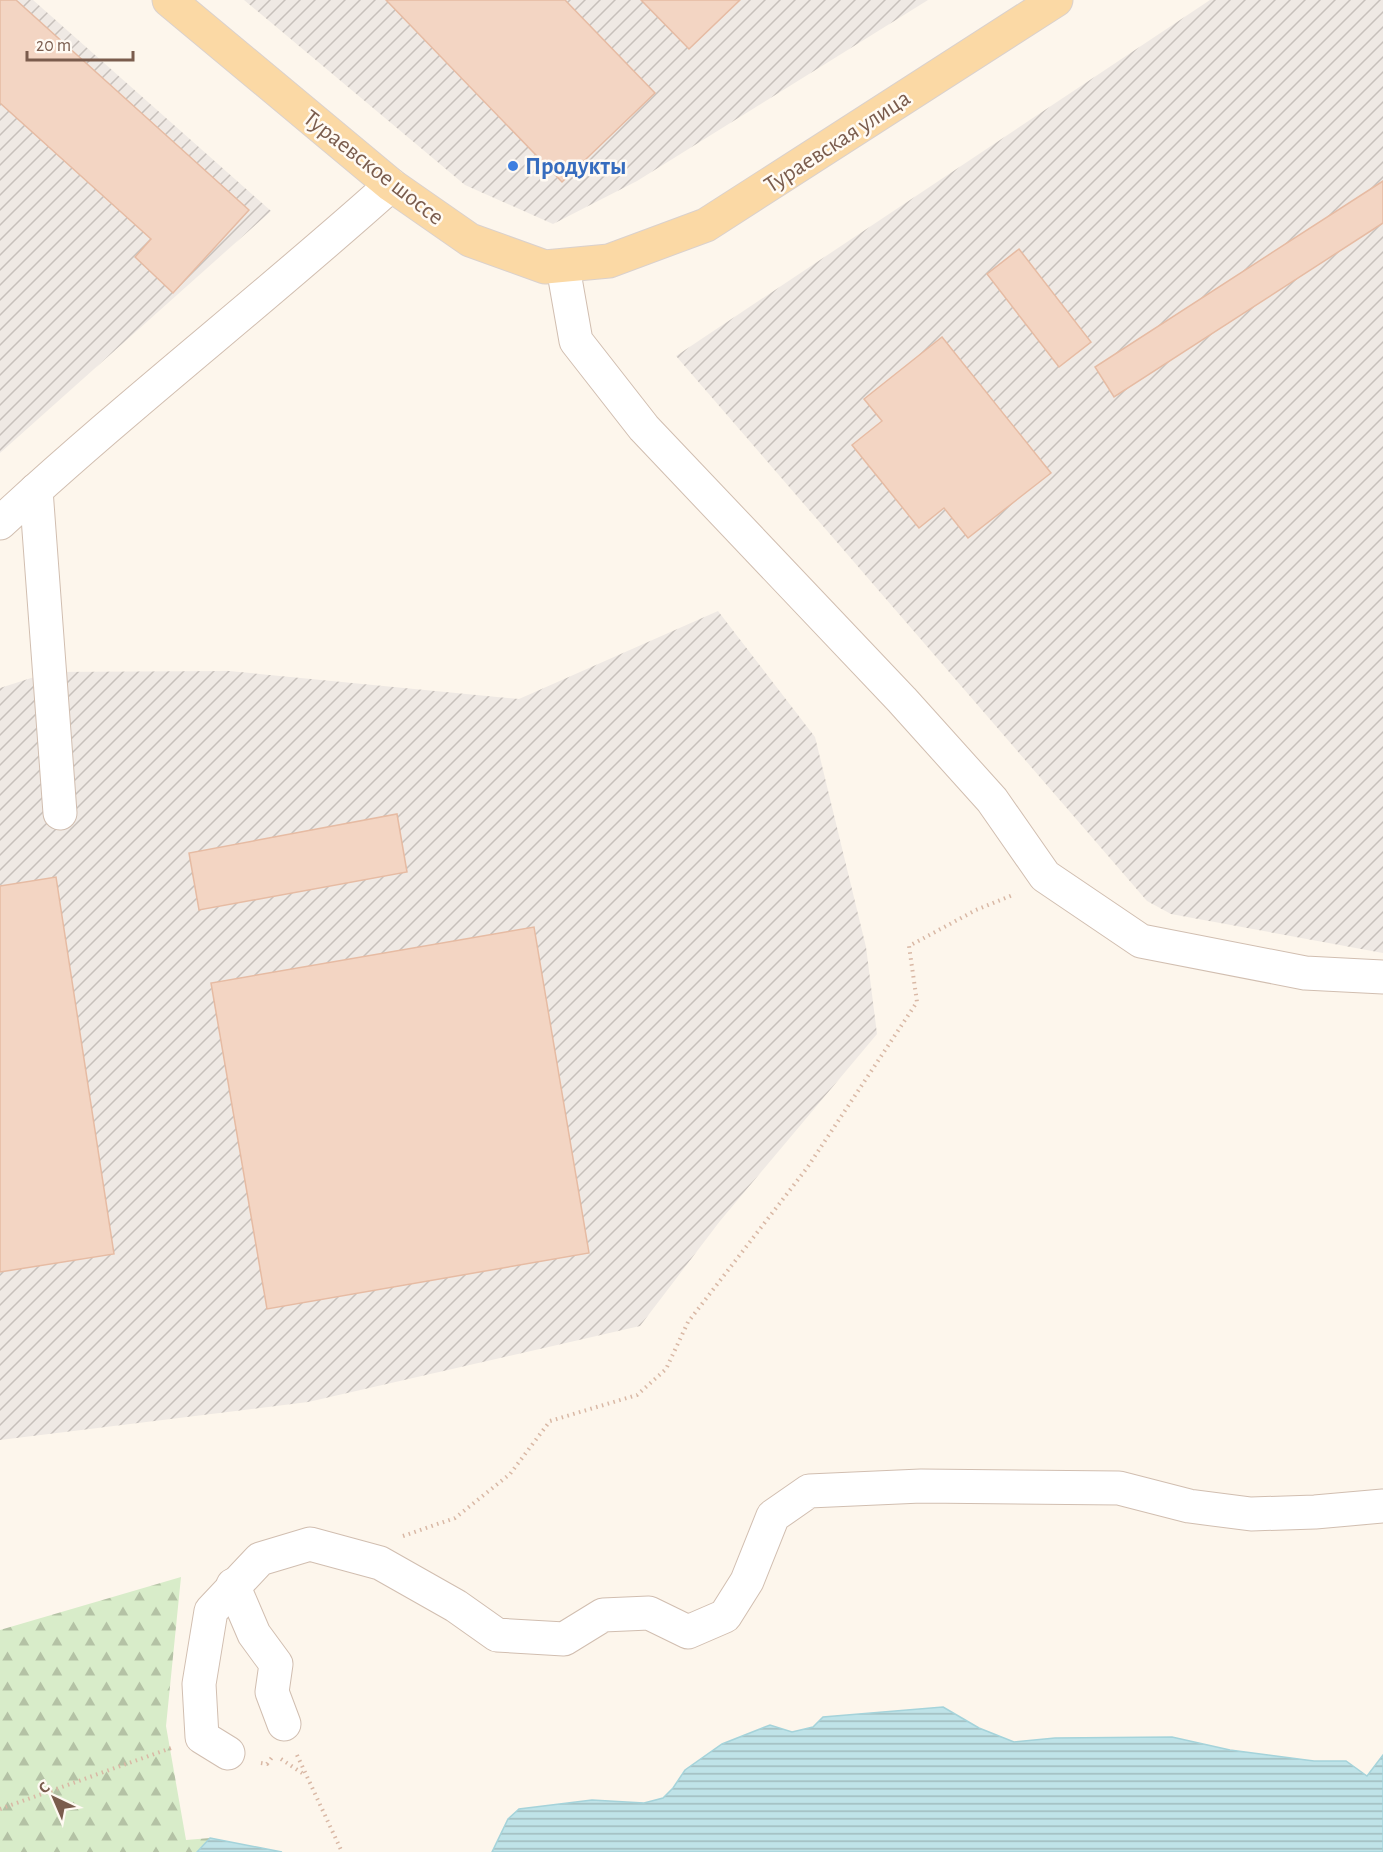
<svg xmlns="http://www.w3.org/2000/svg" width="1383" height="1852" font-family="'Alegreya Sans',sans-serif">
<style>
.industrial{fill:url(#industrial-furrows)}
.forest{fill:url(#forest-firs)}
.water{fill:url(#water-rules);stroke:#a5d3da;stroke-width:1.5}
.building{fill:#f3d5c3;stroke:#e6bba3;stroke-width:1.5}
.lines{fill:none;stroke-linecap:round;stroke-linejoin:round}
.minor-casing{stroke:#d1beb0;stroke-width:35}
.major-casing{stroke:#dad1cd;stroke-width:35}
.path{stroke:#d9b8a5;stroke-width:4;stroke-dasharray:1.5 4.5;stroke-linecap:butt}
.minor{stroke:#fff;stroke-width:33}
.major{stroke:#fbd9a5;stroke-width:33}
.shop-dot{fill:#3f7fe0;stroke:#fffaf3;stroke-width:2}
.labels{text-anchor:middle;stroke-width:5;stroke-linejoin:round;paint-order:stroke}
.street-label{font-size:24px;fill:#7a5c4d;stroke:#fffaf3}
.shop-label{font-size:24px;font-weight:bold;fill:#366cbe;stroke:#fffaf3;text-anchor:start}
</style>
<defs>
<pattern id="industrial-furrows" width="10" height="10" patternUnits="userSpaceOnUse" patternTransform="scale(1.5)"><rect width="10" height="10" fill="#efe9e4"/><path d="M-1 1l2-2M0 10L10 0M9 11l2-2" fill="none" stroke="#c7c0bb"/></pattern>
<pattern id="forest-firs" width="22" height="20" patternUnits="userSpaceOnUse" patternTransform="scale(1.5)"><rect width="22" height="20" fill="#d8ecc9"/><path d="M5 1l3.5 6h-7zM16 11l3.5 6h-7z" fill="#b4c2a5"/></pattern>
<pattern id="water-rules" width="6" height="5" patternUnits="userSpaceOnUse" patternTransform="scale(1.5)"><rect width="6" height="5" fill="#bfe3e8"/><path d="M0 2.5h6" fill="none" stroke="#a0bbbe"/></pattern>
</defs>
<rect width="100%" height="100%" fill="#fdf6ec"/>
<g class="industrial">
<polygon points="0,0 33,0 271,211 0,453"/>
<polygon points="244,0 928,0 637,181 553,224 465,185"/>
<polygon points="1210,0 1383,0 1383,953 1171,914 1147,901 676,356"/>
<polygon points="718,611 815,737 866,947 877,1034 720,1221 640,1326 308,1402 0,1440 0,688 50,672 229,671 519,699"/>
</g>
<polygon class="forest" points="181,1577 166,1726 186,1840 210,1838 197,1852 0,1852 0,1630"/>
<g class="water">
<polygon points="943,1707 979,1728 1014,1742 1055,1738 1172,1737 1230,1750 1314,1761 1346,1761 1367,1776 1383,1755 1383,1852 492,1852 508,1819 519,1809 592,1800 644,1803 663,1798 673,1788 685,1770 722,1744 770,1725 792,1732 813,1727 823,1717"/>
<polygon points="210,1838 282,1852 197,1852"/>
</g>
<g class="building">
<polygon points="0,0 16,0 249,210 173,293 135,257 151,239 0,103"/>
<polygon points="386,0 565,0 655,93 562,182"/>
<polygon points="641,0 740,0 689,49"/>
<polygon points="1383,181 1383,223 1114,397 1095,367"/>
<polygon points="1019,249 1091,342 1059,367 987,274"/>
<polygon points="942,337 1051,473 968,538 944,508 919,528 852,445 882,421 864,399"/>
<polygon points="397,814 407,872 199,910 189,853"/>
<polygon points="56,877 114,1254 0,1272 0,886"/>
<polygon points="534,927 589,1253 267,1309 211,983"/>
</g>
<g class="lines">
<g class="minor-casing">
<g id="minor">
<polyline points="563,267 576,341 644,428 902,700 992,800 1045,876 1141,941 1305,973 1383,977"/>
<polyline points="36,490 60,813"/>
<path d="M0,523C126,406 263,300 391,185"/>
<polyline points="233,1585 254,1634 276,1664 272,1692 284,1724"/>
<polyline points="228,1753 202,1737 199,1684 211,1611 260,1559 310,1544 380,1563 456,1606 497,1635 564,1639 603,1615 649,1613 688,1632 725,1616 747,1581 773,1516 809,1491 921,1486 1119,1488 1189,1506 1251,1514 1315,1512 1383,1506"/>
</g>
</g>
<g class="major-casing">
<polyline id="major" points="169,0 391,185 470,240 545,267 609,261 706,225 1056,0"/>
</g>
<g class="path">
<polyline points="403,1536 455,1518 510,1474 550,1421 637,1395 666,1369 688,1322 807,1168 917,1002 909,946 976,910 1015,894"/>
<polyline points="297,1755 342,1852"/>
<polyline points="281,1759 305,1775"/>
<polyline points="261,1763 267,1764 273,1756"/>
<polyline points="0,1809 171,1748"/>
</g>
<use href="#minor" class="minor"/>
<use href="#major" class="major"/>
</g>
<circle class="shop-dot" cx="513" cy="166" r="6"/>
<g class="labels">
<g class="street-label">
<text transform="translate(837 141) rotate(-33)" y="8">Тураевская улица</text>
<text transform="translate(374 167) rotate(38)" y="8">Тураевское шоссе</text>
</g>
<g class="shop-label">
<text x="525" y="174">Продукты</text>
</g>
</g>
<g transform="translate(54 1798) rotate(316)" stroke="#fffaf3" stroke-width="4.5" paint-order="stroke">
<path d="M0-4.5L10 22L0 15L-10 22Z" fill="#7a5c4d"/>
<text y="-9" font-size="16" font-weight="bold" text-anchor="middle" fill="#7a5c4d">С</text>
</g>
<path d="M27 51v9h106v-9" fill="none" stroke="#7a5c4d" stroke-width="3"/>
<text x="36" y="51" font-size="18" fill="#7a5c4d" stroke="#fffaf3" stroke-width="4.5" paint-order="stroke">20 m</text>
</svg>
